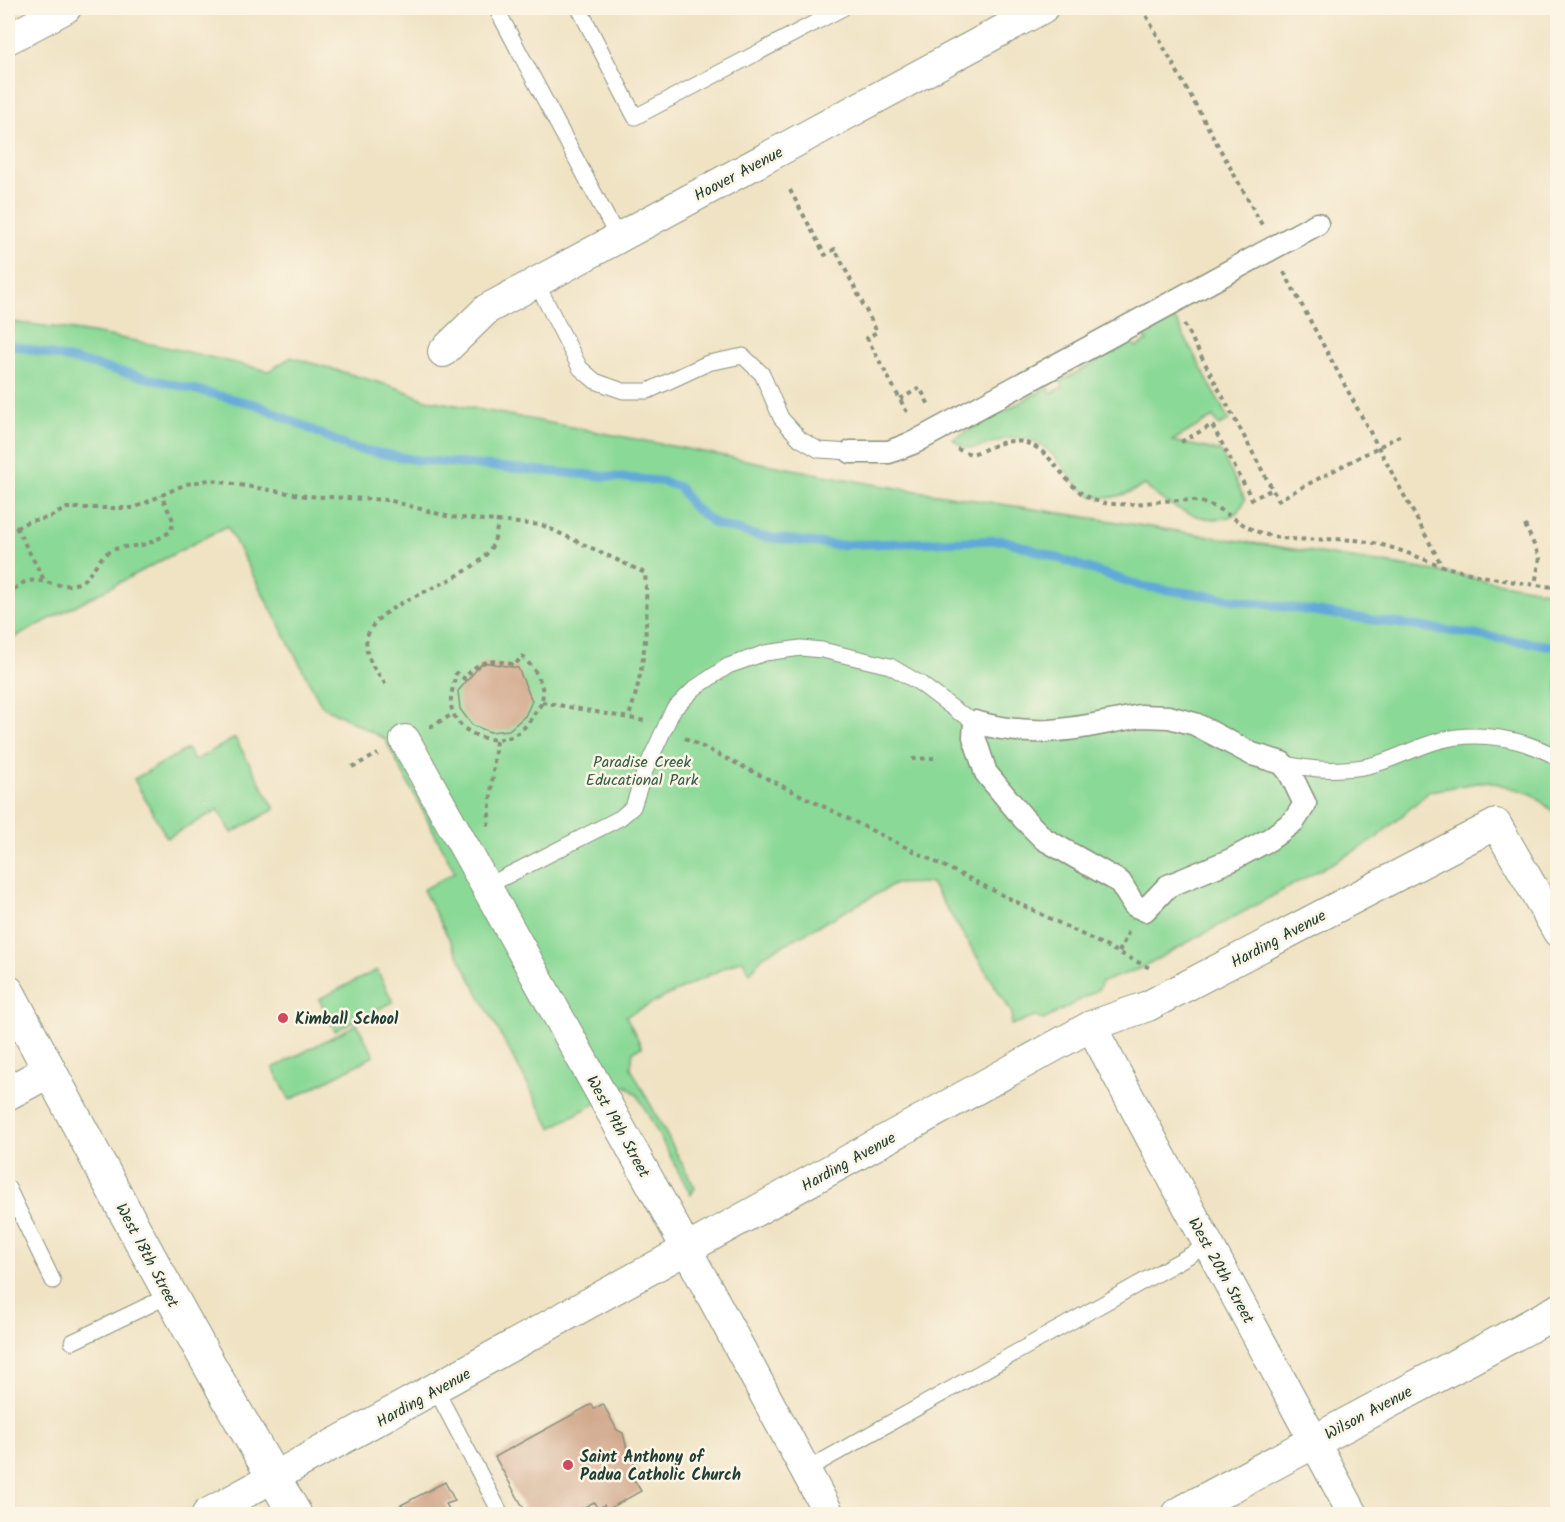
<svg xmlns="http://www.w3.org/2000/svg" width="1565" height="1522" font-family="Kalam,sans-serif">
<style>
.green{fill:#8bd997;stroke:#558b66;stroke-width:1.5}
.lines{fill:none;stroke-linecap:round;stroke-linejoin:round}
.stream{stroke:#61a9d8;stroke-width:9}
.building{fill:#cda184}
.service-casing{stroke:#88907c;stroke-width:17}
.pedestrian-casing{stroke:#88907c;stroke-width:25}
.minor-casing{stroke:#88907c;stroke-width:32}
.tertiary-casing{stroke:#88907c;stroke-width:35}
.secondary-casing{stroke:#88907c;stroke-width:35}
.path{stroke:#88907c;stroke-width:4;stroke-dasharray:4.5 4.5;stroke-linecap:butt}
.service{stroke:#fff;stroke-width:15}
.pedestrian{stroke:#fff;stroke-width:22}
.minor{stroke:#fff;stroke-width:30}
.tertiary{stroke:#fff;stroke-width:33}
.secondary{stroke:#fff;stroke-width:33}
.poi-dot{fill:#d1495b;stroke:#fcf5e5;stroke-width:2}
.labels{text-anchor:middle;stroke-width:5;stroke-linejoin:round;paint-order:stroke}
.street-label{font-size:16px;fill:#1f3d34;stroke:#fcf5e5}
.park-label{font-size:16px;fill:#355c48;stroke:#fcf5e5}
.poi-label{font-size:16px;font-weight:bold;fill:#1f3d34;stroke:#fcf5e5;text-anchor:start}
</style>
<rect width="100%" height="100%" fill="#fcf5e5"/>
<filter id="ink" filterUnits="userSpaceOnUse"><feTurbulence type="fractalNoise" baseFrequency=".0167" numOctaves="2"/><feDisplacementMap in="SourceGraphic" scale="12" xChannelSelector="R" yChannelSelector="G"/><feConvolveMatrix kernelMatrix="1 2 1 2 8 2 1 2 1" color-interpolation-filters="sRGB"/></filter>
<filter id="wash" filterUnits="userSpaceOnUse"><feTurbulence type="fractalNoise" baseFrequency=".008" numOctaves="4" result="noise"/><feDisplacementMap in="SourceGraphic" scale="24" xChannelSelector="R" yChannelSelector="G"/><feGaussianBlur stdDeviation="1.35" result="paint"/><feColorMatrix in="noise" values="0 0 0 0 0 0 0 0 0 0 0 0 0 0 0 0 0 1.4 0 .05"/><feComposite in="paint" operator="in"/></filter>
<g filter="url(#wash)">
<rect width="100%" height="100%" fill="#f0e3c4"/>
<g class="green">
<path d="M1175,319L1229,420L1219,426L1213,417L1172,441L1220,451L1245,499C1232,541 1163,507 1145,485C1068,526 1079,458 1030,440C1000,428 975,464 953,439L1048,387L1051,393L1063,387L1061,381L1132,342L1136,347L1147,341L1144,336Z"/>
<path d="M8,322C96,330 183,350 269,371L291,357L398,388L424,399L872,484L1435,571L1557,593V815L1532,794L1488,781L1430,791L1373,841L1141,968L1102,982L1098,990L1044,1020L1035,1017L1011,1025L1012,1013L931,883L895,884L763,956L750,973L742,959L626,1016L642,1047L633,1051L631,1068L695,1188L691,1195L638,1096L627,1086L551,1128L423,890L455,872L385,739L322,706L227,526L8,641Z"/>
<polygon points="235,738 275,809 232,833 218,810 167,838 134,779 187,749 194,761"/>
<polygon points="377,970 393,1002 335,1031 319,999"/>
<polygon points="357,1024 374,1056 290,1100 273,1068"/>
</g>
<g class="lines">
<polyline class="stream" points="8,344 258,405 351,448 417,460 660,481 679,487 692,506 715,524 758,536 835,545 1004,540 1141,586 1558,647"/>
</g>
<g id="blocks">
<g class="building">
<polygon points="483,662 518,668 532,701 525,716 509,730 490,732 472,725 460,709 458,691"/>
<polygon points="592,1404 594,1409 603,1404 617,1430 623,1433 627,1449 641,1474 633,1478 641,1491 607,1510 604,1505 598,1509 594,1502 571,1514 527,1514 495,1457"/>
<polygon points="445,1482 455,1501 446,1504 452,1514 403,1514 399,1506"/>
</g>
</g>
</g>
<g filter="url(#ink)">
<use href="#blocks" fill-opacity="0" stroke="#88907c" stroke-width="1.5"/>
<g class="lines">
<g class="service-casing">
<g id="service">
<polyline points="496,8 618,238"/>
<polyline points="579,8 635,117 843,8"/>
<polyline points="536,282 580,368 595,381 623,391 648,391 708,363 743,356 762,374 781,418 800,439 819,450 851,452"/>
<path d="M1279,762C1303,769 1330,771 1356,768C1385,765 1410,749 1438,741C1476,730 1524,738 1558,758"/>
<polyline points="487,886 620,818 633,807 644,773 673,710 695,688 728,666 765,653 801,648 822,650 890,666 921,684 958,712 982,724"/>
<polyline points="8,1188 53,1281"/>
<polyline points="72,1342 170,1295"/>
<polyline points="436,1390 501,1514"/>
<polyline points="806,1470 1208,1245"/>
</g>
</g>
<g class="pedestrian-casing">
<g id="pedestrian">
<polyline points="851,452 889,452 915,442 1317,224"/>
<path d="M1140,716L1169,717L1195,724L1252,754L1282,763L1290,773L1305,804L1294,821L1270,839L1231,860L1168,886L1145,910L1134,905L1120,882L1044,839L1024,819L986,773L974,737L975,722C1038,740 1078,728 1140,716Z"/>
</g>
</g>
<g class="minor-casing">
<g id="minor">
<polyline points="8,39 66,8"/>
<polyline points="443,352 487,309 1043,8"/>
<polyline points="405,740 665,1209 829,1514"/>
<polyline points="1091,1026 1353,1514"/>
<polyline points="207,1514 1091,1026 1148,1006 1496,824 1558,932"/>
</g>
</g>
<g class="tertiary-casing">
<g id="tertiary">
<polyline points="8,1093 49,1071"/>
<polyline points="1179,1514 1558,1311"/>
</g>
</g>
<g class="secondary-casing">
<path id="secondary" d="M8,992C101,1168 194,1343 295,1514"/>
</g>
<g class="path">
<polyline points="1142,8 1262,225"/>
<polyline points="790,190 825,255 835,249 877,332 867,338 909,416"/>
<polyline points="1284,272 1441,564"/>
<polyline points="1184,324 1278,500 1403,434"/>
<polyline points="900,399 920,388 929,405"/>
<polyline points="1181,442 1212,425 1252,499 1273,489"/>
<path d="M957,449L971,454C985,451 999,441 1014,441C1055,442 1061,492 1100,502C1135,510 1170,494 1204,503C1226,509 1242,528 1264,534C1299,545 1334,535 1368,542C1395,546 1420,559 1446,567C1472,575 1530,586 1558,587"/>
<polyline points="1525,525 1540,558 1535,584"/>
<polyline points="16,527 44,580"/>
<path d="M8,532L29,521L48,518L67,508H134L186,484L209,480L306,496L388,500L450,517L542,525L645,573C649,622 645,669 629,716"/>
<path d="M8,596C33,565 47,591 75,584C91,580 94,562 107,553C117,546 131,547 142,545C153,542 162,537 171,531L173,520L161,495"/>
<path d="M522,656C533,667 546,683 542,701C542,705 535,711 533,716C529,723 521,732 513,736C490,746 455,733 451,705C450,696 454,683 456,673L465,679C478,658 494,659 515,665Z"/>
<path d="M386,684C313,601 464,598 492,546C496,538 497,528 498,519"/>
<polyline points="542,702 645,721"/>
<polyline points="430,727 453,714"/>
<polyline points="685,738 1152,969"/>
<polyline points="912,759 934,758"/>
<polyline points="352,767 378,754"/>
<polyline points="488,826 496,740"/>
<polyline points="1119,952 1129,931"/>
</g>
<use href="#service" class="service"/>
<use href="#pedestrian" class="pedestrian"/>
<use href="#minor" class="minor"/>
<use href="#tertiary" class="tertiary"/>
<use href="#secondary" class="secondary"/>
</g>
</g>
<g class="poi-dot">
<circle cx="283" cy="1018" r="6"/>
<circle cx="568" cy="1465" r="6"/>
</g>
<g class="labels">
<g class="street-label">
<text transform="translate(738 173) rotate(-28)" y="6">Hoover Avenue</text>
<text transform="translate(1278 938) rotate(-28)" y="6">Harding Avenue</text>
<text transform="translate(619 1126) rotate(61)" y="6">West 19th Street</text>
<text transform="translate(848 1161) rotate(-29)" y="6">Harding Avenue</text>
<text transform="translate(148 1255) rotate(62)" y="6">West 18th Street</text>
<text transform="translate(1222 1270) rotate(61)" y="6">West 20th Street</text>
<text transform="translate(423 1397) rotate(-29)" y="6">Harding Avenue</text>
<text transform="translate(1368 1412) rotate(-28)" y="6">Wilson Avenue</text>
</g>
<g class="park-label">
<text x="642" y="767">Paradise Creek<tspan x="642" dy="18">Educational Park</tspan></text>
</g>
<g class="poi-label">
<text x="295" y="1024">Kimball School</text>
<text x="580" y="1462">Saint Anthony of<tspan x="580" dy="18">Padua Catholic Church</tspan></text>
</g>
</g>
<rect width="1565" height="1522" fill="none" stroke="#fcf5e5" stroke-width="30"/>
</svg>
